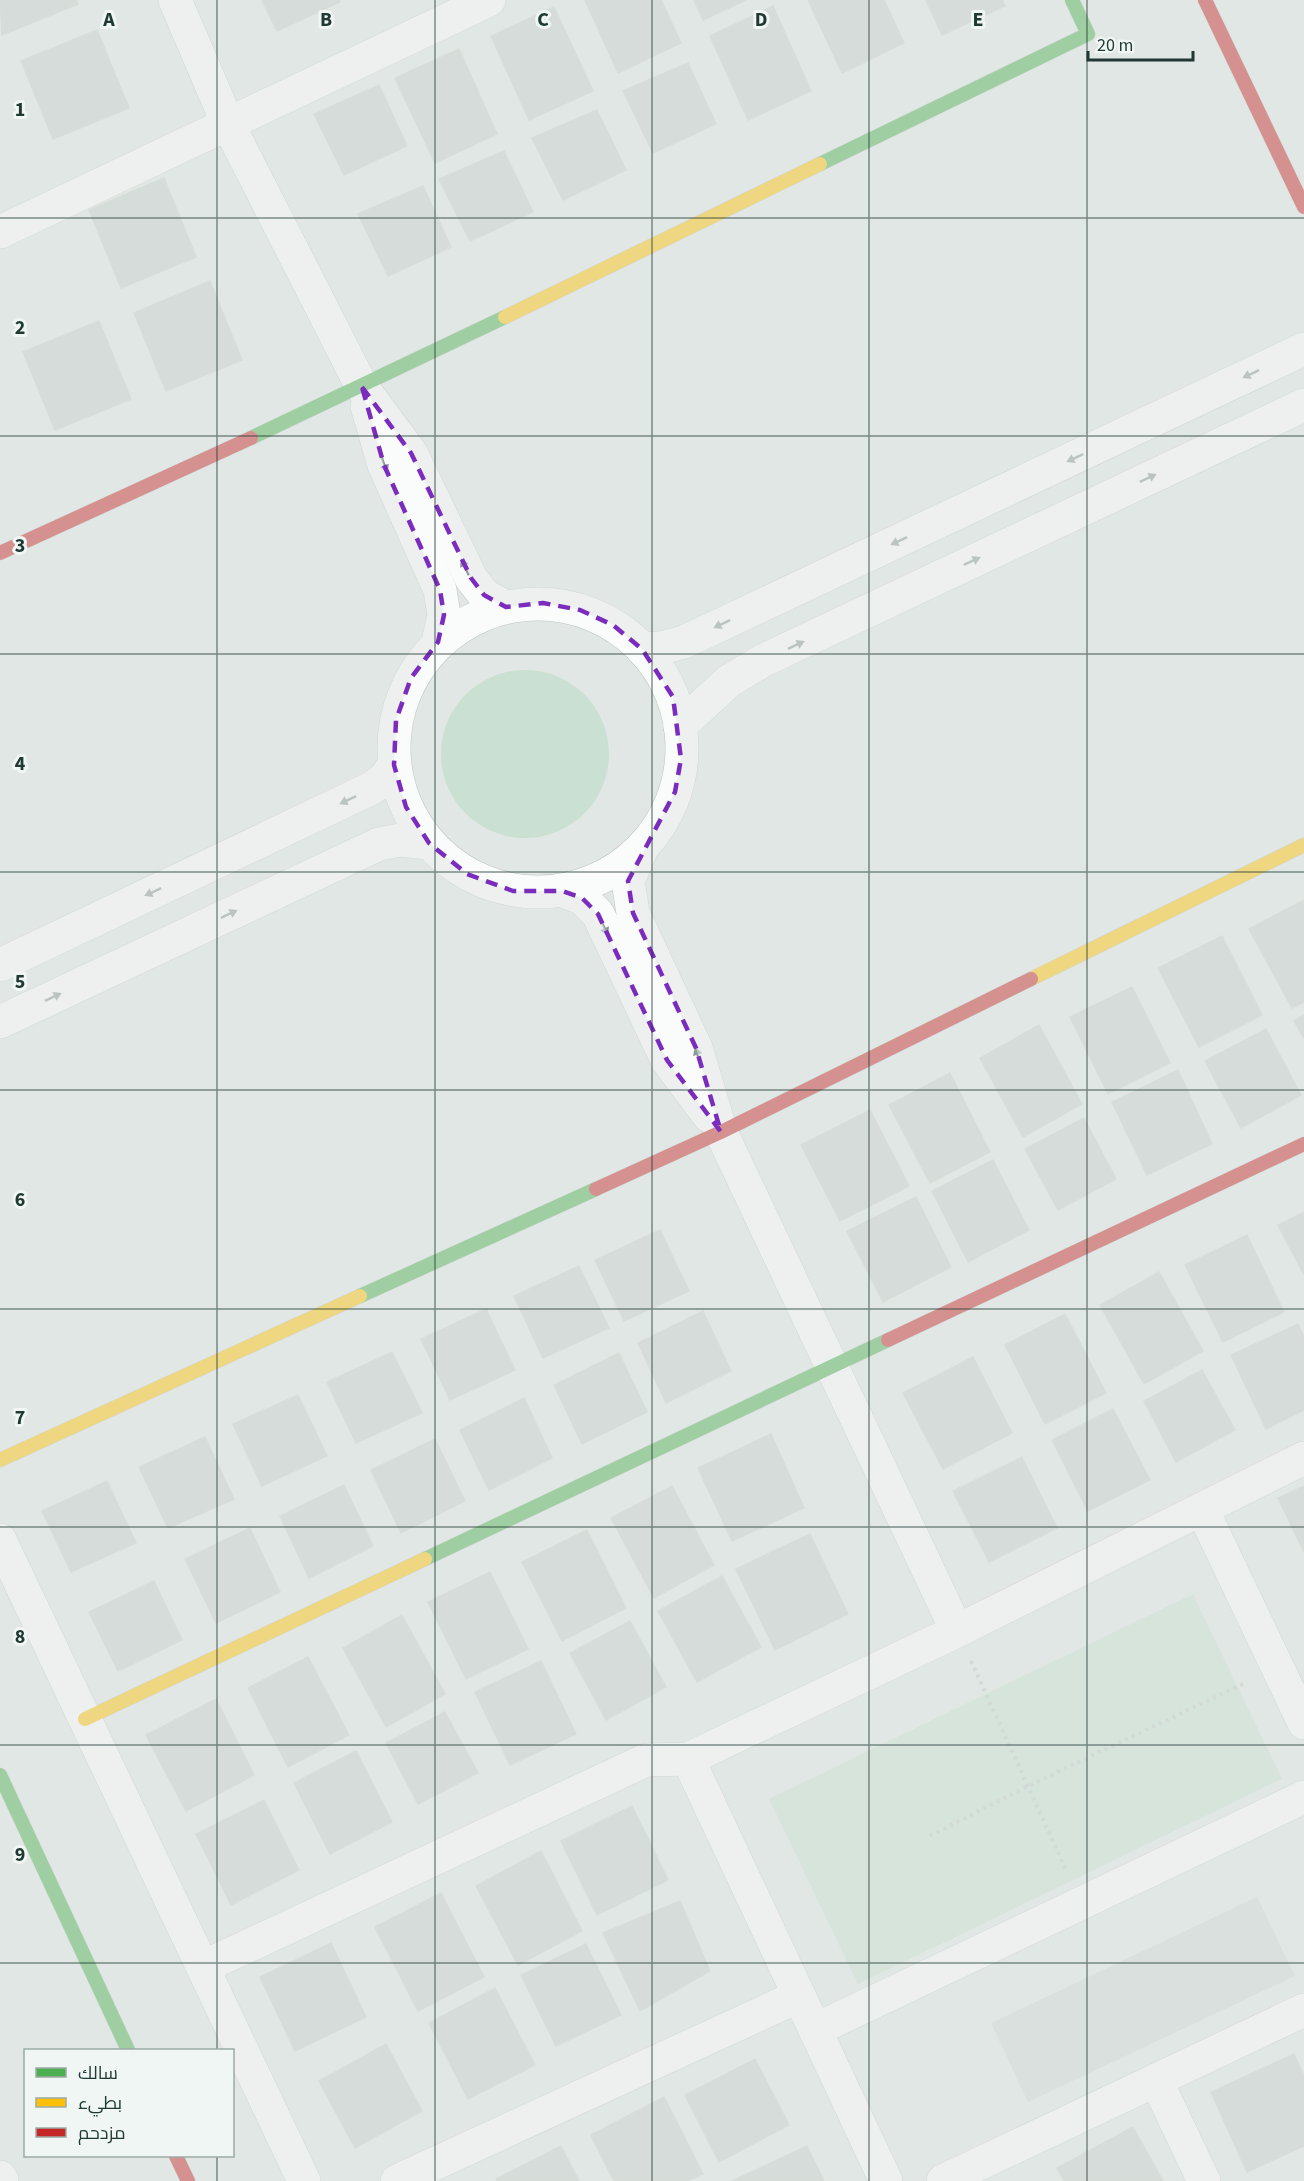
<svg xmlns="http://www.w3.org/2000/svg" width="1304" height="2181" font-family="'Source Sans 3',Cairo,sans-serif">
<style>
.built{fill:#cfd8d4}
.green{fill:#cae0d2}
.building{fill:#c8cecc;stroke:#cad0cd;stroke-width:1.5}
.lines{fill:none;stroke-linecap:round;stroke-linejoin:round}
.street-casing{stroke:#bec4c1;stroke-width:34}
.fast-casing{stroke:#bdc5c2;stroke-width:15}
.slow-casing{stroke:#bdc5c2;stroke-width:15}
.jam-casing{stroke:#bdc5c2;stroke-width:15}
.path{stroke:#bfc7c5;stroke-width:4;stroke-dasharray:3 4.5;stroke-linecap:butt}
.street{stroke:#fafbfb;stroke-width:33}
.fast{stroke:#4caf50;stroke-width:14}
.slow{stroke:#ffc107;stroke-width:14}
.jam{stroke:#c62828;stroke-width:14}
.oneway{fill:#8d9a97}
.marked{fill:none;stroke:#7b2cbf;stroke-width:4.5;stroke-dasharray:12 8;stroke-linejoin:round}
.grid{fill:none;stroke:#203933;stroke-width:1.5;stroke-opacity:0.55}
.grid-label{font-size:20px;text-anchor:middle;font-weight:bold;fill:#203933;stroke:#eff6f3;stroke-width:6;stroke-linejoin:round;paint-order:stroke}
</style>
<rect width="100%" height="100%" fill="#e1e7e4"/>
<polygon class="built" points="1257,1897 1295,1976 1028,2102 991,2023"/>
<g class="green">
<circle cx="525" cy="754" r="84"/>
<polygon points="1193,1594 1282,1779 858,1984 769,1799"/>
</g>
<g class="building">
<polygon points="0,0 76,0 78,4 2,35"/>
<polygon points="262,0 339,0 340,2 277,31"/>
<polygon points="585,0 661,0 681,43 618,73"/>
<polygon points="694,0 746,0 703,20"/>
<polygon points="808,0 884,0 904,43 842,73"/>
<polygon points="926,0 1002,0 1005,6 942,35"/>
<polygon points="773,6 811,91 748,120 710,36"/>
<polygon points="554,7 593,91 529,120 491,36"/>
<polygon points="97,30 129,108 53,139 21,61"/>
<polygon points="459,49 497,134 435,163 395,78"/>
<polygon points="688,63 716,124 653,153 623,91"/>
<polygon points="379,85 407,146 344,175 314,114"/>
<polygon points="597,110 626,170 563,200 532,138"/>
<polygon points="504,151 533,212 470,241 439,179"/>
<polygon points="164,178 196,257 121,288 89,210"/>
<polygon points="423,186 451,247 388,276 358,214"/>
<polygon points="210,281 242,360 166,391 134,313"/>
<polygon points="99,321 131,399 55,430 23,352"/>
<polygon points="1304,900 1304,1002 1292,1008 1249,929"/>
<polygon points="1222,936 1262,1015 1199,1047 1158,968"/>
<polygon points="1132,987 1170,1063 1108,1094 1070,1017"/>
<polygon points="1304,1015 1304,1038 1294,1021"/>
<polygon points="1039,1025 1082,1104 1023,1137 980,1058"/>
<polygon points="1266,1029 1301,1095 1241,1128 1205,1061"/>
<polygon points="1178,1070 1212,1144 1147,1175 1112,1102"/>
<polygon points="950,1073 990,1152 930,1183 889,1105"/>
<polygon points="870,1110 909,1186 840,1221 801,1145"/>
<polygon points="1084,1118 1116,1179 1058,1210 1025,1149"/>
<polygon points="993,1160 1029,1230 968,1262 932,1191"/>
<polygon points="916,1197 951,1267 883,1302 847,1231"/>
<polygon points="1304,1212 1304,1275 1278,1225"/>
<polygon points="660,1230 689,1291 624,1321 595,1260"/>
<polygon points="1247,1235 1284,1312 1223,1342 1185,1265"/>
<polygon points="579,1266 609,1328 543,1358 514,1296"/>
<polygon points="1159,1272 1203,1351 1144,1384 1100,1305"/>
<polygon points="486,1309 515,1370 450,1400 421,1339"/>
<polygon points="703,1311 731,1371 666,1403 638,1343"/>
<polygon points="1065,1314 1106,1393 1045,1424 1005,1345"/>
<polygon points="1298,1324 1304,1337 1304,1410 1266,1429 1231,1355"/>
<polygon points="392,1352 422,1413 356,1443 327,1382"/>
<polygon points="619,1353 647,1412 582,1444 554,1385"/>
<polygon points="973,1357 1012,1433 943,1469 903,1393"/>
<polygon points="1202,1370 1235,1430 1176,1462 1144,1401"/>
<polygon points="298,1395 327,1456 262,1486 233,1424"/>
<polygon points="524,1398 552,1458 489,1490 460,1430"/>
<polygon points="1113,1409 1150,1480 1088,1511 1052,1440"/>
<polygon points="771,1434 804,1508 732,1541 698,1468"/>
<polygon points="205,1437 234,1499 168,1528 139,1467"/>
<polygon points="435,1439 465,1501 401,1533 371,1470"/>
<polygon points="1022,1457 1057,1528 989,1562 953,1491"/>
<polygon points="107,1481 136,1543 71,1572 42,1511"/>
<polygon points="344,1485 373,1546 309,1578 280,1516"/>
<polygon points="672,1486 714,1565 654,1598 611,1518"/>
<polygon points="1304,1486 1304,1552 1278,1498"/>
<polygon points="250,1528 280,1592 216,1623 185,1559"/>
<polygon points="587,1530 626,1608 562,1641 522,1562"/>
<polygon points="810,1534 848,1614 775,1650 736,1569"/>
<polygon points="490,1572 528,1649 466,1679 428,1602"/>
<polygon points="722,1576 761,1647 697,1682 658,1611"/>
<polygon points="154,1581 182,1640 118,1671 89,1612"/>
<polygon points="402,1615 445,1694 386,1727 343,1648"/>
<polygon points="630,1621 666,1687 606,1720 570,1653"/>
<polygon points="308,1657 349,1735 288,1767 248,1688"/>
<polygon points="541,1661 576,1734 510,1765 475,1692"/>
<polygon points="216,1699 254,1775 186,1811 146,1735"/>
<polygon points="445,1712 478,1773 418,1804 386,1743"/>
<polygon points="356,1751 392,1822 330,1854 294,1783"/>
<polygon points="264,1800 299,1870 231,1905 196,1834"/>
<polygon points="632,1806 668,1880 597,1915 561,1841"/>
<polygon points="541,1851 582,1931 518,1965 476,1886"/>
<polygon points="441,1893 484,1977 418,2011 375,1927"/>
<polygon points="680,1901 710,1971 640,2011 603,1933"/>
<polygon points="331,1943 366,2017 295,2051 260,1977"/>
<polygon points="586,1944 621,2015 556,2046 521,1975"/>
<polygon points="495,1988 535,2065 468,2099 429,2023"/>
<polygon points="386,2044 422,2111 355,2148 319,2081"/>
<polygon points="1294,2054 1304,2076 1304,2146 1247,2172 1211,2092"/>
<polygon points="755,2059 789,2125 719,2162 685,2095"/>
<polygon points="664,2097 703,2174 688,2181 614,2181 591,2135"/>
<polygon points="1133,2127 1163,2181 1064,2181 1057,2168"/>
<polygon points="561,2146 579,2181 497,2181 496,2179"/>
<polygon points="807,2146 824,2181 732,2181"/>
</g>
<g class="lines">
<g class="street-casing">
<g id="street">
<polyline points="175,0 228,124 362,387 411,453 471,578 484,595 506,607"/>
<polyline points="0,232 489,0"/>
<polyline points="367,406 384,465 440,590 444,615 438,642"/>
<circle cx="538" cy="748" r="144"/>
<polyline points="642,649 661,648 684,642 1304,349"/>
<polyline points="680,726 729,681 764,660 1304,405"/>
<polyline points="642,848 628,881 633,913 696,1048 721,1132 957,1631"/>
<polyline points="562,891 582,898 598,914 667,1060 709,1116"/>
<polyline points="0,965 372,788 384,779 394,765"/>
<polyline points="0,1022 379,844 401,840 429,843"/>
<polyline points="1202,1509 1304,1723"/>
<polyline points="0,1540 304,2181"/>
<polyline points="688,1759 886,2181"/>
<polyline points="203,1967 646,1760 688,1759 957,1631 1304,1458"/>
<polyline points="815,2030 1304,1797"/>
<polyline points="1156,2080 1204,2181"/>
<polyline points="0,2177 2,2181"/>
<polyline points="397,2181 799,1996"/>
<polyline points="943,2181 1304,2010"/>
</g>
</g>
<g class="fast-casing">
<g id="fast">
<polyline points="820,164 1088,34 1072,0"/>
<polyline points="251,438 505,317"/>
<polyline points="360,1296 596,1189"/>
<polyline points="425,1559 888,1340"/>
<polyline points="0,1775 128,2050"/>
</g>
</g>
<g class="slow-casing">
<g id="slow">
<polyline points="505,317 820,164"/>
<polyline points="1031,979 1304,845"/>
<polyline points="0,1460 360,1296"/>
<polyline points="85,1719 425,1559"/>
</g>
</g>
<g class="jam-casing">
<g id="jam">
<polyline points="1205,0 1304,207"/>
<polyline points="0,553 251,438"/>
<polyline points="596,1189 721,1132 1031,979"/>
<polyline points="888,1340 1304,1144"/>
<polyline points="176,2156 188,2181"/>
</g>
</g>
<g class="path">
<polyline points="971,1661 1067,1872"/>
<polyline points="930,1836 1026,1787 1247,1682"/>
</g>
<use href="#street" class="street"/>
<use href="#fast" class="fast"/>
<use href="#slow" class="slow"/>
<use href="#jam" class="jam"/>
</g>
<defs><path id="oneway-solid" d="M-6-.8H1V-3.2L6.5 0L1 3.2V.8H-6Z" transform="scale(1.5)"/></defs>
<g class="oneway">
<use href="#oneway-solid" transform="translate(1251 374) rotate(155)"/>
<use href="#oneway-solid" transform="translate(1075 458) rotate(155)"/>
<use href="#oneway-solid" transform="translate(384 464) rotate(71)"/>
<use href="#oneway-solid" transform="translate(1148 478) rotate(-25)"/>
<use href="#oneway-solid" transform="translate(899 541) rotate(155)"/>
<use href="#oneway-solid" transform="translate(972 561) rotate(-25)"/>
<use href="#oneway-solid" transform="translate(465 567) rotate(-115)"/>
<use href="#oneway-solid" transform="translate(722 624) rotate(155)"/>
<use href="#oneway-solid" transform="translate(796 645) rotate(-25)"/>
<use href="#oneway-solid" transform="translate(348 800) rotate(154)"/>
<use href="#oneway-solid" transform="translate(153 892) rotate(155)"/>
<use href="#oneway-solid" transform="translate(229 914) rotate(-25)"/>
<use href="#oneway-solid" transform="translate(604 927) rotate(65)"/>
<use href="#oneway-solid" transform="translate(53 997) rotate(-25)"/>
<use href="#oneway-solid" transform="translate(698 1056) rotate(-108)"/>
</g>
<path d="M0 0H1304V2181H0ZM362,387L411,453L471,578L484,595L506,607L543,603L580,610L613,625L642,649L673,697L681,759L675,792L628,881L633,913L696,1048L721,1132L667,1060L598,914L582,898L562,891H513L467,874L429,843L406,807L394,765L396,720L411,678L438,642L444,615L440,590L384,465Z" fill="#e1e7e4" fill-opacity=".55" fill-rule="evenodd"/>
<path class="marked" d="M362,387L411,453L471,578L484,595L506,607L543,603L580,610L613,625L642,649L673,697L681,759L675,792L628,881L633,913L696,1048L721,1132L667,1060L598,914L582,898L562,891H513L467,874L429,843L406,807L394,765L396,720L411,678L438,642L444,615L440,590L384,465Z"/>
<path class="grid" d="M217,0V2050M435,0V2181M652,0V2181M869,0V2181M1087,0V2181M0,218H1304M0,436H1304M0,654H1304M0,872H1304M0,1090H1304M0,1309H1304M0,1527H1304M0,1745H1304M0,1963H1304M217,2156V2181"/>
<g class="grid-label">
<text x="109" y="26">A</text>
<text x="326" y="26">B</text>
<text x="543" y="26">C</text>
<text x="761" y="26">D</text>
<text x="978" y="26">E</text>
<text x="20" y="116">1</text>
<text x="20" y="334">2</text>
<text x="20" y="552">3</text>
<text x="20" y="770">4</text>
<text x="20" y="988">5</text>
<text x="20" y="1206">6</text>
<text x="20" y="1424">7</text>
<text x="20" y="1643">8</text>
<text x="20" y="1861">9</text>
</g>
<rect x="24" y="2049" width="210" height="108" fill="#eff6f3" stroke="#9caaa6" stroke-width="1.5"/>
<rect x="36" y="2068" width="30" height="9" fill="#4caf50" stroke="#9caaa6" stroke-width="1.5"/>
<text x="78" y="2079" font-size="18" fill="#203933">سالك</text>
<rect x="36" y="2098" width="30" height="9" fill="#ffc107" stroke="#9caaa6" stroke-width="1.5"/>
<text x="78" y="2109" font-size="18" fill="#203933">بطيء</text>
<rect x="36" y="2128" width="30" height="9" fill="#c62828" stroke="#9caaa6" stroke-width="1.5"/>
<text x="78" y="2139" font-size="18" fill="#203933">مزدحم</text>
<path d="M1088 51v9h105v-9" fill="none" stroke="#203933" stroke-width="3"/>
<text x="1097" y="51" font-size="18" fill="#203933" stroke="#eff6f3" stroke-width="4.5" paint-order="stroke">20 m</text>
</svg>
